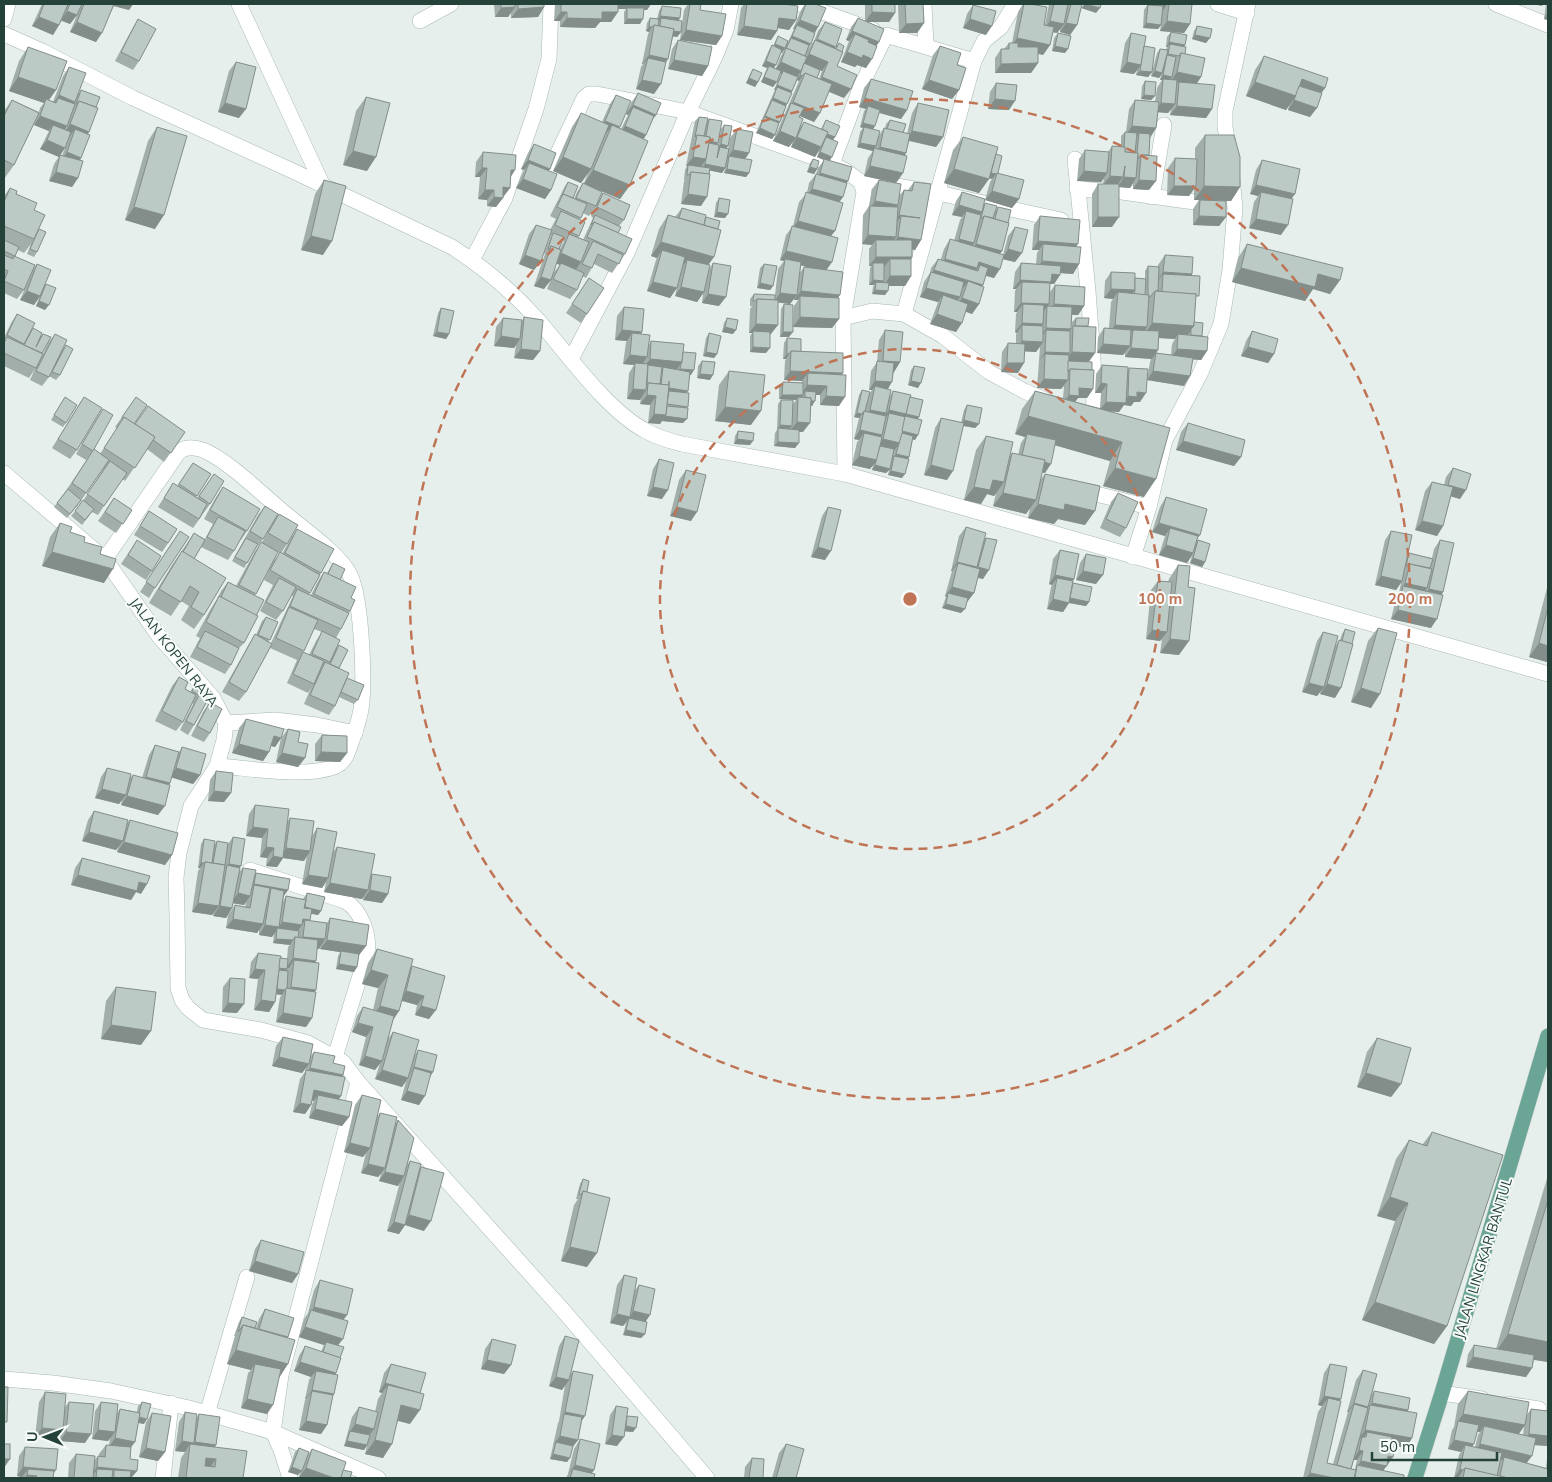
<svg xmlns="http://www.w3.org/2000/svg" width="1552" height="1482" font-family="Mulish,sans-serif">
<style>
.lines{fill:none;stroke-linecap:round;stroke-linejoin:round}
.street-casing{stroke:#a8b8b2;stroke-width:16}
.primary-casing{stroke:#c2cac8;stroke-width:16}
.street{stroke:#fff;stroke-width:15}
.primary{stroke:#6aa596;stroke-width:15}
.wall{fill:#a1aea9;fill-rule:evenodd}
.shaded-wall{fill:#838d89}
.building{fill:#bbcac4;stroke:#838d89;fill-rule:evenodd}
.ring{fill:none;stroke:#c07456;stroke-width:2.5;stroke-dasharray:9 6}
.labels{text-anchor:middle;stroke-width:4;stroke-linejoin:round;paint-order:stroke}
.street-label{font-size:14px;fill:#24423a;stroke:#f7fbf9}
.centre{fill:#c07456;stroke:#f7fbf9;stroke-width:2.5}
.ring-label{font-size:15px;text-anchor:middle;font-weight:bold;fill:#c07456;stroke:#f7fbf9;stroke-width:4;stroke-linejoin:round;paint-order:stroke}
</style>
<rect width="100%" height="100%" fill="#e6efeb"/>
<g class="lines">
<g class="street-casing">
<g id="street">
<polyline points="239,4 323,186"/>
<polyline points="800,4 873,30"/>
<polyline points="924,4 926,46"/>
<polyline points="1218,4 1247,13"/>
<polyline points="1496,4 1548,25"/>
<polyline points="4,19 8,4"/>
<polyline points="420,21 451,4"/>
<path d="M4,34L42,51L133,98L295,172L452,247C483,267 512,291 537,319C567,353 606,410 646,431C657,437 670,441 682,444L845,474L1548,674"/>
<polyline points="1230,154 1225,127 1225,111 1248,4"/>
<polyline points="1075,159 1088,291 1093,357 1094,420"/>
<polyline points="832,164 861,86 886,35 974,61"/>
<polyline points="550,170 584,98 589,94 597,94 688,112 832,164 846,171 861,182 864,192 843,318"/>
<polyline points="861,182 873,182 938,193 1061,220"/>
<polyline points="1077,189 1122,192 1216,205"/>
<polyline points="1152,197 1164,125"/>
<polyline points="472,260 505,198 536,109 549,59 551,4"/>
<polyline points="904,314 974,61 984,41 1001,27 1015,4"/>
<polyline points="571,359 627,253 688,112 715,57 726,30 731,4"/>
<polyline points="4,473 105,559 158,635 213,698 226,723 224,740 217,766 191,806 179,853 176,877 177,915 178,988 182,1000 188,1008 203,1020 261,1030 308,1043 343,1062 358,1082 561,1308 707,1478"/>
<polyline points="845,474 843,318 872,311 904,314 943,336 989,372 1024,391 1052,403"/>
<polyline points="1080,490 1149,507"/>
<polyline points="1133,557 1149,507 1165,440 1200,374 1221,324 1230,270 1235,208 1232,177"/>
<path d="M105,559L178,453C185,446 194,447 203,450C228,460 265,497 287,515C305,530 336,552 348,571C362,593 364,675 362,702C361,716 356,730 351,743C348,752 345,763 334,767C304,778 250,768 217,766"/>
<polyline points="226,723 275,720 317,725 355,733"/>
<path d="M250,870L345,901C361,910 370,935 367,953L335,1057"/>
<polyline points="4,1379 53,1383 111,1391 189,1408 273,1432 378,1478"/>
<polyline points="1442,1393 1482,1399"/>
<polyline points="1507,1404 1539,1409"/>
<polyline points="207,1414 247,1277"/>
<polyline points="163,1478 171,1403"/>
<polyline points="290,1478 281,1450 273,1432 281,1375 358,1082"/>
</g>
</g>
<g class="primary-casing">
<polyline id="primary" points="1415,1478 1442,1393 1548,1036"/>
</g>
<use href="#street" class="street"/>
<use href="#primary" class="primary"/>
</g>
<g class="wall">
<polygon points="42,4 133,4 129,10 114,6 96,42 70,32 77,15 70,24 61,21 59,25 53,35 32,26"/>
<polygon points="494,4 544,4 544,7 538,17 511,18 511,13 508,17 495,17"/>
<polygon points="555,4 651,4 647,10 643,10 640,24 624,24 624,12 626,9 618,9 618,12 611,22 600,22 595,28 560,27 560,21 554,21"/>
<polygon points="688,4 701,4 700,10 722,36 716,45 680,40 681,32 677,37 673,36 668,59 666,62 654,94 636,89 641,67 643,64 642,64 648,34 649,32 646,31 647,23 650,18 657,19 659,11 662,6 679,20 681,31 684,10"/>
<polygon points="744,4 783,4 796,20 789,30 778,28 777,31 771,40 737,35 741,8"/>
<path d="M805,4H815L818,27L815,33L805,56L808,49L814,41L818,31L825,22L836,47L834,48L835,49L839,43L837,66L844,98L829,92L820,113L814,122L800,116V127L804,122L821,129L826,120L833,140L830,160L847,183L839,202L831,236L832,262L826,270L838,298L839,319L832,328L793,327L794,306L798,300H794V298L790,304L778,302L766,353L750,352V336L752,333H749L750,309L752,306H750V299L754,294L775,295L778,269L784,261L780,260L786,235L793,226L799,202L807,193L809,183L816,174L818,168L824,160L817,157L819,151L815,157L791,147L793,141L789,147L773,141L799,81L797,80L772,139L756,133L775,90H774L781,74H780L773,87L761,82L767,68L762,66L769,50L772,45L773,46L778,36L788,42L794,29H793L801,10ZM785,49L780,58L776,68H774L781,53H782ZM820,70L822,71L819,79L817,78ZM801,265L813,269L804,267L800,273Z"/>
<polygon points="865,4 895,4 895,13 889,22 867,22 879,42 876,46 866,68 857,65 855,67 841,62 849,41 846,40 851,27 858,18 865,21"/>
<polygon points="898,4 923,4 924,23 917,33 899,33"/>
<polygon points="1023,4 1030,4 1045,25 1049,4 1082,4 1077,25 1070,35 1060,32 1060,29 1057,33 1053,32 1050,45 1043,55 1038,53 1038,63 1031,73 995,73 995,58 1001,49 1004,49 1009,43 1012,43 1018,12"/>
<polygon points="1148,4 1189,4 1190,24 1184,33 1160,31 1161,25 1158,29 1143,28 1144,10"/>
<polygon points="1546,4 1548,4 1548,20 1544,19"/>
<polygon points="973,5 986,35 963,28 967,14"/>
<polygon points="138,19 139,61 133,70 115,61 132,29"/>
<polygon points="1197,26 1206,43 1192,39 1194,31"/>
<polygon points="1171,32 1185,45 1184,46 1185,54 1201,77 1197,83 1212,109 1206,118 1170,115 1171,109 1168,113 1158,112 1156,128 1150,137 1149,155 1149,190 1133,189 1133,183 1130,188 1119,187 1112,227 1092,227 1092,194 1098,184 1103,184 1104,179 1101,182 1077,181 1079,159 1085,150 1108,152 1112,146 1121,147 1121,136 1125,132 1126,132 1129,109 1135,100 1155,102 1157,88 1162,80 1160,80 1161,75 1159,78 1151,76 1157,53 1160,49 1166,50 1167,47 1166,47 1167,37"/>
<polygon points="1058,33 1065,53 1052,51 1054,38"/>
<polygon points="1131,33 1144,46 1152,72 1148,77 1136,75 1137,70 1134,74 1120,72 1125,43"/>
<polygon points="678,40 708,66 702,76 668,69 672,49"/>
<polygon points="940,46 959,90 952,99 922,89 933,55"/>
<polygon points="28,47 56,90 49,100 53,102 63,76 69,67 78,94 81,90 96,107 81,158 80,160 78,178 72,187 49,181 54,164 60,155 62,156 67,143 65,148 59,157 40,149 49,131 34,125 37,117 14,165 4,179 4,111 12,100 39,112 40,108 44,103 9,91 19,61"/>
<polygon points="1264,56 1325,88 1321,93 1310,117 1288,110 1289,105 1286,110 1246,96 1255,70"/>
<polygon points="236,62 239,118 218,112 229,71"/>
<polygon points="753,69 758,82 755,87 746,83 750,74"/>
<polygon points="871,79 907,110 901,119 879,113 873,129 878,137 884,128 885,129 886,124 890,120 903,133 907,134 912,113 918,103 943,137 936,147 909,141 906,153 905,155 903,173 896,183 864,176 868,158 873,151 857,147 860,132 863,128 860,127 864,111 866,109 859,107 864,88"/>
<polygon points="1145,81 1155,96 1151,100 1141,99 1142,86"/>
<polygon points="996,83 1009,110 988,109 990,92"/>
<path d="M638,93L656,115L653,119L644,139L630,185L620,199L595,188L599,200L603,193L624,220L619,226L618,233L625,254L612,273L594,264L586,278L582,276L577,290L570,299L547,289L554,272L560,265L556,263L544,289L534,286L545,254L544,253L550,238L551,235H550L541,261L534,270L519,264L529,234L536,225L550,230L556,219L550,216L565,186L568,182L574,199L577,192L583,183H584L588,173L581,183L553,171L572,127L581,113L602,122L610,104L616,95L619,129H621L628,115L626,114L631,103ZM594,209L591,216L593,218L583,240L578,237L579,236L580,219L583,213L589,216ZM562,240L564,241L560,249H559Z"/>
<polygon points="366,97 367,171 343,165 356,111"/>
<polygon points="699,117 707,122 709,119 717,144 718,145 721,129 724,125 727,148 728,149 730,138 737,129 749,153 745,159 749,173 746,177 724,173 725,169 722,173 709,170 701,206 681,204 684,181 685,180 684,180 685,170 687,166 686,166 695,121"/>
<polygon points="157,127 155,229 125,220 148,141"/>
<polygon points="1205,135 1240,187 1231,201 1226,201 1226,217 1219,226 1193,225 1193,209 1199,200 1194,200 1194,189 1189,196 1167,195 1168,168 1175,158 1195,159 1195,148"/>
<polygon points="963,137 996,154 998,173 1019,199 1012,208 985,200 990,182 992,179 989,178 979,193 944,183 953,150"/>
<polygon points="534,144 550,169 549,171 551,190 545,199 516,188 524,170 521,169 528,153"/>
<polygon points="483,152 511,177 510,188 496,207 487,206 487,200 478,199 480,177 475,177 476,162"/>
<polygon points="813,159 817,169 814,174 807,172 810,163"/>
<polygon points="1262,160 1295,194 1291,198 1281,235 1249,228 1254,202 1258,196 1250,194 1256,170"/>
<polygon points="324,180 323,255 301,250 315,194"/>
<polygon points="879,180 900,195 904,190 908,190 914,182 921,240 915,250 912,249 912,257 911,259 911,276 905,286 889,286 885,295 872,294 873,287 874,285 869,285 870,268 871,266 869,266 869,249 872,245 862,244 863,215 869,206 872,189"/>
<polygon points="10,188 34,210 39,229 37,252 34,257 27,254 31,244 24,253 18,250 15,256 31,272 37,264 44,287 46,284 45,310 36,306 39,298 34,305 20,300 29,279 24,290 17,299 4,293 4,196"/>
<polygon points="962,192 995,211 998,207 1002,251 1000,254 1003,255 1008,236 1015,227 1015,262 1003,259 994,278 986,276 982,286 979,304 972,314 966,311 956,332 930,324 937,305 938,302 920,297 924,282 930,273 931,268 938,259 941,259 944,249 950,239 954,241 960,220 962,217 952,215 956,201"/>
<polygon points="719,198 725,218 714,217 716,203"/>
<polygon points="682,208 705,218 709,270 713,263 719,306 702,303 703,293 697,302 675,296 677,287 670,298 647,291 656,260 657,258 651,256 659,229 668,215 675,217"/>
<polygon points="1040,216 1076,247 1079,264 1073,274 1060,273 1060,275 1054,284 1050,284 1050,292 1055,285 1084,306 1078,315 1072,315 1071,328 1072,327 1072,322 1076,318 1088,326 1095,353 1089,362 1092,370 1093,389 1087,398 1078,398 1075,402 1100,408 1101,393 1095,393 1096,374 1102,365 1128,370 1129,368 1140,402 1134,402 1131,406 1124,405 1119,412 1111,411 1144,497 1103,486 1110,461 1055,445 1045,473 1042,472 1040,480 1045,474 1085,525 1058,519 1054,524 1028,518 1030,508 1026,514 993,506 996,493 994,496 987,494 981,504 964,500 976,450 986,436 1010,456 1012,453 1018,455 1021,443 1025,437 1015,434 1022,409 1035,391 1063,398 1064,386 1061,389 1037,388 1040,347 1036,352 1025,351 1018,373 1001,372 1002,352 1008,343 1016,343 1016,334 1017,333 1015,332 1016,314 1017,312 1014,312 1015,291 1016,289 1013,289 1015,272 1021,263 1036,264 1037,253 1039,250 1032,250 1034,225"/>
<polygon points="1247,244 1340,280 1330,294 1313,289 1305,301 1232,282 1238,258"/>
<path d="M1165,255L1192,274V276L1196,300L1194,322L1202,336L1207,351L1201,360L1192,359L1184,386L1147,380L1150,362L1151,359L1125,357V353L1123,355L1097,353L1098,337L1104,328H1109L1111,302L1113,299L1104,298L1105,281L1111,272L1135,278L1145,279V271L1148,266L1158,267V265ZM1159,338L1175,339L1172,344L1171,355L1156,353L1158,350Z"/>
<polygon points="764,264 773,286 770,290 757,288 760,268"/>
<polygon points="589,278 587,314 581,323 566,313"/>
<polygon points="784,304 789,337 780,337 781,309"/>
<polygon points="624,307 642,332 641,334 649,345 651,341 683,352 691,375 690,375 686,393 687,408 683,423 662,421 660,424 648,423 650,405 640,404 641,398 640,400 627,399 629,373 634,365 623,364 626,342 627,341 615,340 617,316"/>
<polygon points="441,308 449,334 446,339 433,336 438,313"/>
<polygon points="17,314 30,332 39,340 43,334 42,353 38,364 48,343 55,334 49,377 42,386 30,380 35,369 29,378 4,366 4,338 11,323"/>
<polygon points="524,317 540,351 533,360 514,358 516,345 514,348 494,346 496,327 503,318 522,321"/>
<polygon points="727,318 733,334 722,332 724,323"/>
<polygon points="885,330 900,362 894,372 888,389 890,396 893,391 910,397 919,417 918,419 915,440 913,439 909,457 902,478 888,475 889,470 886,473 872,470 873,465 870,469 852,465 857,442 859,440 854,439 859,418 854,417 859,395 862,390 869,394 872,390 869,390 871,371 877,362 879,340"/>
<polygon points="1252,331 1274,354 1268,363 1241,356 1246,341"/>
<polygon points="709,333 717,354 714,358 703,356 706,338"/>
<polygon points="787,338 801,352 841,375 839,406 820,405 820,395 816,395 812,406 811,406 803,432 799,432 795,448 774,446 775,433 777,430 778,404 781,400 793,404 796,400 779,399 779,387 783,382 801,383 802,381 784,380 785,361 786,359 783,359 784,343"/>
<polygon points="66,345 60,375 56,380 49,376 62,350"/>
<polygon points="702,361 710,380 697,378 698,366"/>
<polygon points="914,366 918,388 908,385 911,370"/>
<polygon points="729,371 751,425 715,421 719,385"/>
<polygon points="65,397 66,423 63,427 51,420"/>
<polygon points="84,397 77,450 70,459 52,448"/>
<polygon points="136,397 134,424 185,432 164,462 147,449 125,481 122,479 98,515 92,512 82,525 71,516 81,504 104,468 104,467 78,505 67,518 54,507 65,492 94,449 100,454 117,428 115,427"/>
<polygon points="967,405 979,424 975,428 963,426 947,480 924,475 935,428 941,418 961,423 964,410"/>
<polygon points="103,409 93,451 86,460 76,454 97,418"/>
<polygon points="1188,423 1241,457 1234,466 1176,450 1181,432"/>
<polygon points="738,431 750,445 734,444 735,436"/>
<polygon points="659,459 662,499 647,496 653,469"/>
<polygon points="193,463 211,474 196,497 197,498 214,474 210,504 193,528 158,507 173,483 177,486"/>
<polygon points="1453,468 1460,499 1451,496 1443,526 1437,536 1415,530 1425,491 1432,482 1444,485 1446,477"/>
<polygon points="686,470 691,521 670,516 679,480"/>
<polygon points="223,487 247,531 241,540 240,540 234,551 228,560 201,547 194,559 204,615 194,629 181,620 189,606 181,601 171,616 149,603 172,565 194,533 205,539 213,524 204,519 216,497"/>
<polygon points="1118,493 1126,528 1120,537 1100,528 1111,502"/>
<polygon points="1166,497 1198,537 1197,542 1198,540 1205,562 1202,567 1190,563 1192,556 1187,563 1159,555 1165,536 1152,532 1160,507"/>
<polygon points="114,498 132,510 116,533 98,521"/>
<polygon points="265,506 263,539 256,548 244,568 232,561 258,515"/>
<polygon points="828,507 825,560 811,557 822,516"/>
<polygon points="149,511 168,543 162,552 134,535"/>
<path d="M279,514L287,544L281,553L282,554L291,538L297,529L321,573L309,594L311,595L318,581L324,572L327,573L333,563L340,580L351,598L350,611L341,629L336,638L337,647L339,668L347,678L358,700L354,704L339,697L335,706L329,715L304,704L311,688L308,693L287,683L297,660L270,648L246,692L239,701L222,692L249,644L255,634L256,635L262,621L266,617L269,642L271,643L293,596L291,595L283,611L276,620L260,611L273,585L264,580L273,562L280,553L278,552L255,595L244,643L239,648L231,665L225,674L190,657L200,638L196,636L210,610L217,599L221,591L228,582L236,586L255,551L262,542L273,523ZM314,629L322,632L316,641L309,655L303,652Z"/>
<polygon points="60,523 70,532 100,554 104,583 42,566 50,537"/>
<polygon points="966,527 984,540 986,538 983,579 978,578 974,593 967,602 961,613 942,608 946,597 945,596 952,571 951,571 959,536"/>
<polygon points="1391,531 1408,556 1409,553 1432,558 1434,549 1440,540 1443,592 1441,595 1431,628 1391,619 1397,595 1399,593 1401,583 1396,590 1375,585 1385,540"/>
<polygon points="137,540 152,571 146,580 121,564"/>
<polygon points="173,541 155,588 149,598 140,592"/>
<polygon points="1060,550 1074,579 1073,581 1073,583 1089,602 1086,606 1069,603 1063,612 1047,609 1051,587 1052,585 1049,584 1053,559"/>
<polygon points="1086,554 1096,584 1076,580 1080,563"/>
<polygon points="1178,565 1179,655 1160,653 1162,639 1160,641 1146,639 1151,590 1158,581 1168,582 1169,579"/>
<polygon points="1548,584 1548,660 1547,662 1529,657"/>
<polygon points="1378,628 1371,708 1351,702 1368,641"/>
<polygon points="1345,629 1335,698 1320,694 1321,691 1317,696 1302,692 1317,641 1323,632 1336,645 1339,640 1340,640 1342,634"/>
<polygon points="179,677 185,689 190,692 196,683 212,692 194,725 188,735 180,730 193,704 192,703 183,722 176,731 155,721 172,686"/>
<polygon points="210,702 210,733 204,742 191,736 203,712"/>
<polygon points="246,719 281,738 288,729 298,742 305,758 298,767 276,762 281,738 275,747 271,746 269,752 263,761 232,753 239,728"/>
<polygon points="322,735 347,753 340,762 315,761 315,744"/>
<polygon points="155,745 179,752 182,747 200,775 193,784 171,777 158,815 121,805 122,800 119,804 95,798 101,777 107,768 130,778 133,775 142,778 149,755"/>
<polygon points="216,771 231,793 224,802 208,801 210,780"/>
<polygon points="255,805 287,822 290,818 312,836 317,828 333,852 337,847 371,876 372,874 388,894 382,903 363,900 364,897 362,899 324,892 326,882 322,888 302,884 307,855 304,861 283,858 277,867 266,866 267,858 260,857 262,838 246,836 249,814"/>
<polygon points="94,811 127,823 130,820 172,855 165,865 117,852 118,847 116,850 82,841 88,820"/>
<polygon points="233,837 239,868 238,873 243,868 254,876 256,873 288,890 284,896 283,902 286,896 303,899 307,893 321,911 318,915 311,914 310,921 327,923 330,918 366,946 359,955 357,967 354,972 336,969 338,956 340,952 320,949 321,945 319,949 317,948 314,963 312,1018 306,1027 276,1022 280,997 282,995 276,994 275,1002 269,1012 254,1010 258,979 249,978 251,962 258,953 287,959 288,947 290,945 273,943 274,934 272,937 259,935 259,930 257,933 226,928 228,915 235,905 245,907 246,902 244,905 233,903 232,908 226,918 213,916 214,913 212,915 192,912 198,871 200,868 198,868 201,844 204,839 215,844 217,841 228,844"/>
<polygon points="82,858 141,894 136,892 131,900 71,885 75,868"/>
<polygon points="377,949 411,968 445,976 429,1019 415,1015 417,1005 402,1001 393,1020 388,1039 393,1032 415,1055 418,1050 433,1072 431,1075 419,1105 401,1100 406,1081 402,1087 375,1079 380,1063 375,1070 359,1065 366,1037 352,1032 357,1016 363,1007 373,1010 378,988 362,984 368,963"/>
<polygon points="230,978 237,1013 222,1012 223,987"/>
<polygon points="116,987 141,1045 101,1039 106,1001"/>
<polygon points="283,1037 310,1057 314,1052 333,1063 343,1075 342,1077 339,1099 349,1117 342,1126 309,1118 312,1104 314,1101 312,1101 311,1105 305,1114 293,1112 300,1079 305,1072 306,1068 302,1073 272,1066 276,1046"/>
<polygon points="1377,1038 1401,1084 1391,1097 1357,1087 1367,1052"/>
<polygon points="362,1095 377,1117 380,1113 395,1124 398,1120 407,1165 410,1161 419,1170 421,1167 424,1231 405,1225 399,1234 387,1231 400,1182 398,1186 379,1181 381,1174 378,1177 361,1173 366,1153 363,1157 344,1152 355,1105"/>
<polygon points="1432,1132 1447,1326 1434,1344 1362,1320 1395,1221 1377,1216 1396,1159 1409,1140 1422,1145"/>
<polygon points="1548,1175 1548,1362 1534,1360 1532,1368 1526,1377 1466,1367 1468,1354 1474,1345 1496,1349"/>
<polygon points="583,1179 587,1192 587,1267 561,1261 574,1205 578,1199 576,1199 580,1184"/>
<polygon points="261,1240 298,1274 292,1283 249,1271 255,1249"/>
<polygon points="624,1275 635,1290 639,1285 646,1321 645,1334 641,1338 623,1335 626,1323 623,1326 610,1323 617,1285"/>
<polygon points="320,1280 347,1315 343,1320 338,1345 334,1394 333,1395 327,1425 321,1434 299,1430 305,1400 306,1399 305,1399 309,1380 311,1377 294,1371 299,1356 305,1346 321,1352 324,1345 299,1337 304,1319 308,1313 314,1290"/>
<polygon points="265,1309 288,1337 279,1378 267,1414 241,1408 248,1373 251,1370 227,1364 234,1339 235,1336 234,1336 239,1322 242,1317 256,1328 259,1319"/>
<polygon points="565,1336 570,1375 573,1371 582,1421 578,1440 572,1448 567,1462 550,1459 558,1423 559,1421 565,1385 562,1390 549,1386 559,1346"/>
<polygon points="492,1339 511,1365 504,1374 481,1369 485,1349"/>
<polygon points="391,1364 410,1424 398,1421 383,1458 365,1454 367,1446 364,1450 344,1446 352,1417 359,1407 375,1412 378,1399 382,1393 379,1392 384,1373"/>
<path d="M1330,1364L1339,1401L1327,1463L1333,1464L1348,1412H1347L1356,1380L1363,1370L1371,1395L1374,1391L1408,1410L1407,1411L1412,1438L1406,1448L1395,1446L1393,1457L1383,1471L1404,1478H1303L1318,1412L1322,1406L1318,1405L1324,1373ZM1354,1460H1357L1355,1469H1351Z"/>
<path d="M1468,1391L1526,1416L1531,1409L1548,1411V1446L1534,1445L1527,1463L1546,1468L1547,1459L1548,1456V1478H1454L1459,1455L1461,1452L1448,1449L1452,1430L1454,1427L1458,1404ZM1524,1426L1523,1435L1519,1434ZM1477,1432H1480L1478,1435L1475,1447H1472Z"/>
<polygon points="45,1392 65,1407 69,1402 85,1443 60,1441 60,1434 56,1439 35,1437 39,1402"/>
<polygon points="101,1402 116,1415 120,1409 137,1412 138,1406 142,1402 144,1424 138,1423 135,1442 131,1447 130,1459 137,1471 131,1478 68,1478 69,1463 76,1454 94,1461 98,1456 99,1456 99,1454 106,1445 109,1445 110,1438 108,1441 92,1439 95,1411"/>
<polygon points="616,1406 627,1416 633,1432 625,1431 617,1446 605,1444 610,1415"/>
<polygon points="185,1412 197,1417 199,1414 216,1445 215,1447 243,1478 178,1478 181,1458 185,1452 175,1451 179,1422"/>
<polygon points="152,1413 165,1452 158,1461 139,1457 146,1422"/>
<polygon points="580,1439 594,1470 592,1473 594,1478 566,1478 568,1474 574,1449"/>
<polygon points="786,1444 796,1478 772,1478 779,1453"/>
<polygon points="25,1447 54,1473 53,1478 21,1478 22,1477 17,1476 19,1456"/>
<polygon points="299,1448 306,1458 312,1449 343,1470 299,1477 301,1471 298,1475 288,1472 295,1452"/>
<polygon points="752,1458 763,1478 744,1478 745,1467"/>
</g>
<g class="shaded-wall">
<polygon points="111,4 133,4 129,10 110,5"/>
<polygon points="619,4 651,4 647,10 627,9 627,8 626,9 615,9"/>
<polygon points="1085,4 1100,8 1096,13 1081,8"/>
<polygon points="1149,4 1167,4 1164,9 1147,6"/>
<polygon points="1532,4 1543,4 1542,6"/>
<polygon points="515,7 508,17 495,17 501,8"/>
<polygon points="544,7 538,17 511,18 518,9"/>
<polygon points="67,11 77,15 70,24 61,20"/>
<polygon points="561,12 567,12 560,21 554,21"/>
<polygon points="602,12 618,12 611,22 600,22 595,28 560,27 567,18"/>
<polygon points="872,12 895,13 889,22 865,22"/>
<polygon points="1548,12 1548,20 1544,19"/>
<polygon points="660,16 680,18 677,23 661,18 659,21 657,21"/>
<polygon points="39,17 59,25 53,35 32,26"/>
<polygon points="779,18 796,20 789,30 772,27"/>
<polygon points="627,19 643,19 640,24 624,24"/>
<polygon points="970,19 992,26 986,35 963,28"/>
<polygon points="800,20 818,27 812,37 797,25 794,29 793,29"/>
<polygon points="1050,21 1064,24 1057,33 1043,30"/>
<polygon points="1167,21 1190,24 1184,33 1160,31"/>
<polygon points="77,22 102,33 96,42 70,32"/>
<polygon points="924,23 917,33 899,33 906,24"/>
<polygon points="1066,23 1077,25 1070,35 1060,32"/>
<polygon points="1146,23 1161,25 1158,29 1143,28"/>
<polygon points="744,26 777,31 771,40 737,35"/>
<polygon points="649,27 652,27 649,32 646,31"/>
<polygon points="659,29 681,32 677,37 656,34"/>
<polygon points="686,30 722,36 716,45 680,40"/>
<polygon points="852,31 879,42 873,51 855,34 849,41 846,40"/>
<polygon points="1195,35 1210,38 1206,43 1192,39"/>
<polygon points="792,36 811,44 807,49 789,41"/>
<polygon points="1017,38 1050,45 1043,55 1010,48"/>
<polygon points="817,39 836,47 829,56 811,48"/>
<polygon points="1169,42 1185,45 1182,50 1170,44 1167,47 1166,47"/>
<polygon points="775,44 785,48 782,53 772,49"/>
<polygon points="1055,46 1068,49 1065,53 1052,51"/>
<polygon points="847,52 863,55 872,59 866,68 857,65 855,67 841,62"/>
<polygon points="809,54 828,62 822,71 802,63"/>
<polygon points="649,55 668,59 662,68 648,58 643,64 642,64"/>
<polygon points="674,60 708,66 702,76 668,69"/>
<polygon points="766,61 776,65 772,70 769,66 767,68 762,66"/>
<polygon points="781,62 801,71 795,80 783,71 781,74 774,71"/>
<polygon points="1127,62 1141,65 1134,74 1120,72"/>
<polygon points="1038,63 1031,73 995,73 1001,64"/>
<polygon points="1140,71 1152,72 1148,77 1136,75"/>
<polygon points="1155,71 1162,73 1159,78 1151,76"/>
<polygon points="1177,72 1201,77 1195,86 1171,81"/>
<polygon points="800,75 802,76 799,81 797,80"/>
<polygon points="1163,75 1172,77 1169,81 1163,79 1162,80 1160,80"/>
<polygon points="18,77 56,90 46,104 46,99 44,103 9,91"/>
<polygon points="764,77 777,82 773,87 761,82"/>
<polygon points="822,77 851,89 844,98 816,86"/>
<polygon points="749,78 758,82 755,87 746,83"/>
<polygon points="1302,79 1325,88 1315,102 1296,95"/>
<polygon points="642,80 661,84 654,94 636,89"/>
<polygon points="929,80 959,90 952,99 922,89"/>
<polygon points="1255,82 1296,96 1286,110 1246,96"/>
<polygon points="777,85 792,91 789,96 777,87 775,90 774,90"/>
<polygon points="59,95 75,102 69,111 56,103 58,98 53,105 52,105"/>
<polygon points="1144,95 1155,96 1151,100 1141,99"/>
<polygon points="773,98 787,104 784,109 772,100 769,103"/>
<polygon points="865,98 907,110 901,119 867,109 868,106 866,109 859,107"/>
<polygon points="995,99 1015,101 1009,110 988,109"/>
<polygon points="1294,100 1317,108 1310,117 1288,110"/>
<polygon points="793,102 820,113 814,122 788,111"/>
<polygon points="225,103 246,109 239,118 218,112"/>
<polygon points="1161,103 1175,104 1168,113 1154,112"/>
<polygon points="633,105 656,115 649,124 633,107 628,115 626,114"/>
<polygon points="1177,106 1212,109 1206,118 1170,115"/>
<polygon points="40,116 67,126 60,135 53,125 49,131 34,125"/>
<polygon points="765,116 780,122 776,127 764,117"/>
<polygon points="605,121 620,127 614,137 612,125 606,134 599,130"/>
<polygon points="863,123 875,126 872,131 864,127 863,128 860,127"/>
<polygon points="70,124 89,132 83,141 75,129 70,136 64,134"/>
<polygon points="625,126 646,135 640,144 619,135"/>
<polygon points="1132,126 1156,128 1150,138 1139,133 1137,136 1126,135"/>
<polygon points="760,128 775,135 772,139 756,133"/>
<polygon points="780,131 796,138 789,147 773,141"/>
<polygon points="821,131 835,137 832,142 825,139"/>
<polygon points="912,131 943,137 936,147 906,140"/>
<polygon points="797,137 821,147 815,157 791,147"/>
<polygon points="47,140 65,148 59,157 40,149"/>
<polygon points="705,140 718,143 715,147"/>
<polygon points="860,143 876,146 873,151 857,147"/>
<polygon points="721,144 728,146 725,150 720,147 717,149"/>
<polygon points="880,147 906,153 900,163 873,156"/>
<polygon points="733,150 749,153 743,162 729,156 727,159 726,159"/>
<polygon points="353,151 376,157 367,171 343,165"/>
<polygon points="67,152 81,158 75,168 60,162"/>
<polygon points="820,152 832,157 829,162 817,157"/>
<polygon points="563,157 591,169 581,183 553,171"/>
<polygon points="693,157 706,159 700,169 688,165 687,166 686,166"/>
<polygon points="528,160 550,169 544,178 529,163 524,170 521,169"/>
<polygon points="705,164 725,168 722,173 702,169"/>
<polygon points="870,166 903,173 896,183 864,176"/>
<polygon points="810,167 817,169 814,174 807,172"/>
<polygon points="482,168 487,168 480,177 475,177"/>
<polygon points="727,169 749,173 746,177 724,173"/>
<polygon points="954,169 989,179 979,193 944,183"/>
<polygon points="511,170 515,170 509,180"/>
<polygon points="593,170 630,185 620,199 584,184"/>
<polygon points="1084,171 1107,173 1101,182 1077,181"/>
<polygon points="56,172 78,178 72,187 49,181"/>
<polygon points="989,172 996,174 992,179 986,177"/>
<polygon points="820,173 848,181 841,191 814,183"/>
<polygon points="1110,176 1123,177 1116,187 1103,185"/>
<polygon points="1124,177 1136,178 1130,188 1118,187"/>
<polygon points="523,179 551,190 545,199 516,188"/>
<polygon points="1139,180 1156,181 1149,190 1133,189"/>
<polygon points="1256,185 1295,194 1288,203 1261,192 1258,196 1250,194"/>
<polygon points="1174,186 1196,186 1189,196 1167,195"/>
<polygon points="1204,186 1240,187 1231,201 1194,200"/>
<polygon points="503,187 510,188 503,197 497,197"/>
<polygon points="812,189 843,197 836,207 805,198"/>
<polygon points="485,190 494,190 487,200 478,199"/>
<polygon points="992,191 1019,199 1012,208 985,200"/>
<polygon points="688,194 707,197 701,206 681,204"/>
<polygon points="494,197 503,198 496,207 487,206"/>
<polygon points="875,201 898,205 892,215 870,209"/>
<polygon points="959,205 982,212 975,221 966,211 962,217 952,215"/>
<polygon points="134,207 164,215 155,229 125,220"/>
<polygon points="717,212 728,214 725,218 714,217"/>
<polygon points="899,215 920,218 901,216 895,225 893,224"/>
<polygon points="1199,216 1226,217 1219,226 1193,225"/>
<polygon points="1098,217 1119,217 1112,227 1092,227"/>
<polygon points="1256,219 1288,225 1281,235 1249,228"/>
<polygon points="798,221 835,231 828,240 791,230"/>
<polygon points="868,235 896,237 890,246 876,240 872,245 862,244"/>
<polygon points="311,236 332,241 323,255 301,250"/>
<polygon points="898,237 921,240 915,250 891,246"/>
<polygon points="959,239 974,243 967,252 952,248"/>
<polygon points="1038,241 1078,244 1071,253 1043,244 1039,250 1032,250"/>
<polygon points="661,242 714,257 704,271 687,260 684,265 660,258 662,250 657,258 651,256"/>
<polygon points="976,244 1002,251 995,260 970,253"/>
<polygon points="1008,249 1022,253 1015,262 1002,259"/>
<polygon points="786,251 832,262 825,272 785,261 785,259 784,261 780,260"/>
<polygon points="561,253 581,262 575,271 561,263 560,265 555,263"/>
<polygon points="525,255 541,261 534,270 519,264"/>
<polygon points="876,257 912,257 906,266 890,259 885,266 873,266 873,263 871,266 869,266"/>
<polygon points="945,259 979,262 1000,269 994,278 977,273 980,265 975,272 938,268"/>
<polygon points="1042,261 1079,264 1073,274 1035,271"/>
<polygon points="1241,268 1318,274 1340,280 1330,294 1313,289 1305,301 1232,282"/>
<polygon points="934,270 983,285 976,294 968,281 962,290 929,277"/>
<polygon points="1163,272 1192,274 1186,284 1163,274 1157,282"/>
<polygon points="1052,274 1060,275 1054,284 1022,282 1016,289 1013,289 1020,280"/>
<polygon points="890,276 911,276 905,286 883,286"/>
<polygon points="541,277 551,280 544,289 534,286"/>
<polygon points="873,280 884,281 880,285 876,282 874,285 869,285"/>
<polygon points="653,282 677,288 670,298 647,291"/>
<polygon points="760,283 773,286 770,290 757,288"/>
<polygon points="681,287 704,292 697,302 675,296"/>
<polygon points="926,288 960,297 953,306 943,295 938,302 920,297"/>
<polygon points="1111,289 1135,290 1128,299 1118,292 1113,299 1104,298"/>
<polygon points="875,290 888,291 885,295 872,294"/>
<polygon points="27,291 40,296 34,305 20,300"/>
<polygon points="801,291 840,295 833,304 800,296 798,300 794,300"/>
<polygon points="780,293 797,295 790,304 774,302"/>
<polygon points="708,294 726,297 719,306 702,303"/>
<polygon points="962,298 979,304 972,314 955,308"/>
<polygon points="39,301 49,305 45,310 36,306"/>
<polygon points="1021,303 1049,304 1042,313 1023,304 1017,312 1014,312"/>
<polygon points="1054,304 1084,306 1078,315 1048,313"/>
<polygon points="937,314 962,323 956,332 930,324"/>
<polygon points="800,317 839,319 832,328 793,327"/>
<polygon points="1022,323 1043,324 1037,333 1022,325 1017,333 1015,332"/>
<polygon points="1152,323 1194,326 1184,340 1178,334 1175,339 1143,337"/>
<polygon points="756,324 778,325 771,334 753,333 753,331 752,333 749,333"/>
<polygon points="1115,325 1147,327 1140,337 1133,330 1128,336 1109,334"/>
<polygon points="725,327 736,330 733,334 722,332"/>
<polygon points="1046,328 1071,329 1065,339 1046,330 1041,338 1040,338"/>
<polygon points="622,330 642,332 635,342 632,333 627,341 615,340"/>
<polygon points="437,332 449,334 446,339 433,336"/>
<polygon points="783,332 793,332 789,337 780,337"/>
<polygon points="501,336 520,339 514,348 494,346"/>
<polygon points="1022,341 1043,342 1036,352 1015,351"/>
<polygon points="1103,344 1130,346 1123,355 1097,353"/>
<polygon points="753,347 770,348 766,353 750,352"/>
<polygon points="1248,347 1274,354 1268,363 1241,356"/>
<polygon points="1131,348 1158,350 1152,359 1125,357"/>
<polygon points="521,349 540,351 533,360 514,358"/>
<polygon points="1177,349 1207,351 1201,360 1171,358"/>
<polygon points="706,352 717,354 714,358 703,356"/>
<polygon points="1045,352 1070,353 1063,362 1045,354 1039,361"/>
<polygon points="1072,352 1095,353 1088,362 1065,361"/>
<polygon points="787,354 789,354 786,359 783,359"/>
<polygon points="630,355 647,357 641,366 635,363 634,365 623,364"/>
<polygon points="650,359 682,362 675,372 663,367 660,370 643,369"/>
<polygon points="883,361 900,362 894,372 876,370"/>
<polygon points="1007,363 1024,363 1018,373 1001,372"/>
<polygon points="680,369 694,370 691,375 677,373"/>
<polygon points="790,371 843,373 836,382 808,373 802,381 784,380"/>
<polygon points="1153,371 1190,376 1184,386 1147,380"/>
<polygon points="700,374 713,375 710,380 697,378"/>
<polygon points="1044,379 1068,380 1061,389 1037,388"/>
<polygon points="875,381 892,382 886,392 875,386 872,390 869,390"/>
<polygon points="911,381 921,383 918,388 908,385"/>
<polygon points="1101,383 1107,384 1101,393 1095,393"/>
<polygon points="807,385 827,386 820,395 805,395 805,391 803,395 801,395"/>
<polygon points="669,388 688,391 684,396 667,392"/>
<polygon points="1079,388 1093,389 1087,398 1078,398 1073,405 1063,404 1069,395"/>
<polygon points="633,389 646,390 640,400 627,399"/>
<polygon points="1137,392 1146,393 1140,402 1134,402 1131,406 1124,405 1119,412 1099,411 1106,402 1123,403 1128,396"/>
<polygon points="647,395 656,396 650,405 640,404"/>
<polygon points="782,395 803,395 800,400 798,397 796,400 779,399"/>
<polygon points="826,396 845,397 839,406 820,405"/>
<polygon points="804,400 815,401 812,406 801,405"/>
<polygon points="725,407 761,411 751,425 715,421"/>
<polygon points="870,410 886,413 880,423 863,419"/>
<polygon points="889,410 906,413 919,417 916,421 900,424 889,413 884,420 882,419"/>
<polygon points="857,413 862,414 859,418 854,417"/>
<polygon points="654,414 666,415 687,419 683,423 662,421 660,424 648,423"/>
<polygon points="1028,416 1122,442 1110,461 1026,437 1027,434 1025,437 1015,434"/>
<polygon points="964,420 979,424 975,428 960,425"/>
<polygon points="797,422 810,423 803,432 790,431"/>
<polygon points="780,425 792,426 789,430 778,428 777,430"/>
<polygon points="860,430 882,435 875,444 864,433 859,440 854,439"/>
<polygon points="902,431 918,435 915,440 900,436"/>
<polygon points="737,439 753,441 750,445 734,444"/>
<polygon points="883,439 900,443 893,452 876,449"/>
<polygon points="1183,441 1241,457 1234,466 1176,450"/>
<polygon points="778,442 799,443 795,448 774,446"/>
<polygon points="896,454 909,457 906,462 894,457"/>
<polygon points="859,456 877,460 870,469 852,465"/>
<polygon points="1022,457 1051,464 1045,473 1015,467"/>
<polygon points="875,465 890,469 886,473 872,470"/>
<polygon points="931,465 953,471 947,480 924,475"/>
<polygon points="1115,468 1156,479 1144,497 1103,486"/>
<polygon points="891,471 905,474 902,478 888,475"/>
<polygon points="993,480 1004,482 994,496 987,494 981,504 964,500 974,487"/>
<polygon points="1448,485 1466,490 1460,499 1442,494"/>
<polygon points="653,487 668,490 662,499 647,496"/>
<polygon points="1003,493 1036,500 1026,514 993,506"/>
<polygon points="1038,504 1065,504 1095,511 1085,525 1058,519 1054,524 1028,518"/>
<polygon points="677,507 697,512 691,521 670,516"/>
<polygon points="1422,521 1443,526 1437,536 1415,530"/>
<polygon points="1159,523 1200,535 1193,544 1170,528 1165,536 1152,532"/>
<polygon points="1166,545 1193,553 1187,563 1159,555"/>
<polygon points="818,547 831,551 825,560 811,557"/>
<polygon points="52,552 113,569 104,583 42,566"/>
<polygon points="1193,558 1205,562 1202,567 1190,563"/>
<polygon points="957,562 977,567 971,576 958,563 952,571 951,571"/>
<polygon points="978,567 989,570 983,579 972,576"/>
<polygon points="1083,571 1103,575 1096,584 1076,580"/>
<polygon points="1055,575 1074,579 1068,588 1057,578 1052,585 1049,584"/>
<polygon points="1381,576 1402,581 1396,590 1375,585"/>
<polygon points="1405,583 1427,588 1421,598 1403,586 1399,593"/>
<polygon points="952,587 974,593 967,602 947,597 948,593 946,597 945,596"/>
<polygon points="1429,589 1443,592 1437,601 1423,598"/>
<polygon points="1070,598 1089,602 1086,606 1069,603 1063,612 1047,609 1053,599"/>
<polygon points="946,604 965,609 961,613 942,608"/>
<polygon points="1398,610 1437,619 1431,628 1391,619"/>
<polygon points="1152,630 1167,632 1160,641 1146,639"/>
<polygon points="1170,639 1189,641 1179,655 1160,653"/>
<polygon points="1539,643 1548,646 1548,660 1547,662 1529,657"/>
<polygon points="1309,683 1324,687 1317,696 1302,692"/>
<polygon points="1327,684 1341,688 1335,698 1320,694"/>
<polygon points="1361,688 1380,694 1371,708 1351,702"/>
<polygon points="274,736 281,738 275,747 267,745"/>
<polygon points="239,744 269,752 263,761 232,753"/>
<polygon points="321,752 347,753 340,762 315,761"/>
<polygon points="282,753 305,758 298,767 276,762"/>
<polygon points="176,768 200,775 193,784 170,777"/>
<polygon points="146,777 170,783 163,793 140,786"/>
<polygon points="102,789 126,795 119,804 95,798"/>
<polygon points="214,791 231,793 224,802 208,801"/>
<polygon points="127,796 165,806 158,815 121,805"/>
<polygon points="253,827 268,829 262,838 246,836"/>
<polygon points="89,832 123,841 116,850 82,841"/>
<polygon points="124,842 172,855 165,865 117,852"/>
<polygon points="266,847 274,848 267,858 260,857"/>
<polygon points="286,848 310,851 304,861 283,858 277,867 266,866 273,856 280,857"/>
<polygon points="201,863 204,863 200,868 198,868"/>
<polygon points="229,864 241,866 234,875 226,867"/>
<polygon points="78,875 139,882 147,884 141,894 136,892 131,900 71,885"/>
<polygon points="308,875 328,878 322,888 302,884"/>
<polygon points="330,883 368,890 362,899 324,892"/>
<polygon points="254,884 288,890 281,899 271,888 266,896 254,885 248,893"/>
<polygon points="370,890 388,894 382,903 363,900"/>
<polygon points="238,893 250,896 244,905 231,903"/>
<polygon points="198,903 219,906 212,915 192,912"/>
<polygon points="220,906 232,908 226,918 213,916"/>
<polygon points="304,906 321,911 318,915 300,911"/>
<polygon points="233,919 263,924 257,933 226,928"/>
<polygon points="303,919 310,920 304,929 305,920 296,934 277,930 282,922"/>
<polygon points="265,925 279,927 272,937 259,935"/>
<polygon points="303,937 325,939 319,949 297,946"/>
<polygon points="276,939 293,940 290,945 273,943"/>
<polygon points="327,940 366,946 359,955 320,949"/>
<polygon points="293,958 316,961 309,970 294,960 289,968 286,968"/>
<polygon points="339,964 357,967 354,972 336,969"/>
<polygon points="279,968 287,969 284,974 275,972"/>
<polygon points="255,969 265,970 258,979 249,978"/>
<polygon points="371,970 388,975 378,988 362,984"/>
<polygon points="291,987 316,990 309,999 285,996"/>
<polygon points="276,989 285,990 282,995 273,994"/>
<polygon points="406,991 424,996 417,1005 399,1000"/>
<polygon points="261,1000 275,1002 269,1012 254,1010"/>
<polygon points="228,1003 244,1004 237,1013 222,1012"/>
<polygon points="380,1006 399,1011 390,1025 370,1019"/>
<polygon points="421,1006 436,1010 429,1019 415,1015"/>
<polygon points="283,1013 312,1018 306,1027 276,1022"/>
<polygon points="358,1023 373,1027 366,1037 352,1032"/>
<polygon points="111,1025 151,1031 141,1045 101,1039"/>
<polygon points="365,1056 382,1061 375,1070 359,1065"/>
<polygon points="279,1057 309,1064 302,1073 272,1066"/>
<polygon points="414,1067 433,1072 427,1081 414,1068 408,1076"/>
<polygon points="310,1068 343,1075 336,1084 305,1076"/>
<polygon points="382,1070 408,1078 402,1087 375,1079"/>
<polygon points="1366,1073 1401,1084 1391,1097 1357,1087"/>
<polygon points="314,1090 341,1096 335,1105 318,1095 314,1101 308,1100"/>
<polygon points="407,1091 425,1096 419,1105 401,1100"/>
<polygon points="300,1103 311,1105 305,1114 293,1112"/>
<polygon points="315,1109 349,1117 342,1126 309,1118"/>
<polygon points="350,1143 370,1148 363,1157 344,1152"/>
<polygon points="368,1164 385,1168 378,1177 361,1173"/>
<polygon points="385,1172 404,1176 398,1186 379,1181"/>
<polygon points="1390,1197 1408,1203 1395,1221 1377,1216"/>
<polygon points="409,1215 431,1221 424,1231 405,1225 399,1234 387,1231 394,1222 403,1224"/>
<polygon points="570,1247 597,1253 587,1267 561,1261"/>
<polygon points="255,1261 298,1274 292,1283 249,1271"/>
<polygon points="1375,1302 1447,1326 1434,1344 1362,1320"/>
<polygon points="314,1307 347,1315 340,1324 310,1313"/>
<polygon points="633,1311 650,1315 644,1324 629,1318 623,1326 610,1323 617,1314 630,1317"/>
<polygon points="305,1327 343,1339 336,1348 326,1342 324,1345 299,1337"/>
<polygon points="626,1330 645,1334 641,1338 623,1335"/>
<polygon points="1508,1334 1548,1342 1548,1362 1495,1353"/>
<polygon points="236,1350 288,1364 279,1378 255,1364 251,1370 227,1364"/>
<polygon points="1473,1357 1532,1368 1526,1377 1466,1367"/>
<polygon points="487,1360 511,1365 504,1374 481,1369"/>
<polygon points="300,1362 336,1373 329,1383 316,1371 311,1377 294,1371"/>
<polygon points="556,1377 569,1380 562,1390 549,1386"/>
<polygon points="385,1383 420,1393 388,1385 382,1393 379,1392"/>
<polygon points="312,1390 334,1394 327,1403 312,1391 306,1399 305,1399"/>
<polygon points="1324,1396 1341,1399 1334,1408 1328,1398 1322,1406 1318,1405"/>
<polygon points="247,1399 273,1405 267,1414 241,1408"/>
<polygon points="1354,1403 1368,1407 1362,1416 1354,1404 1348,1412 1347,1412"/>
<polygon points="1372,1403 1408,1410 1401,1419 1370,1407"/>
<polygon points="401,1405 420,1410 410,1424 392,1419"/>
<polygon points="565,1412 585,1416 579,1425 564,1414 559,1421"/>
<polygon points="1463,1414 1525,1425 1515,1439 1484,1426 1480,1432 1457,1428 1458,1421"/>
<polygon points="138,1417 147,1419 144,1424 135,1422"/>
<polygon points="306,1421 327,1425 321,1434 299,1430"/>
<polygon points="355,1424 374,1429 367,1438 350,1432"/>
<polygon points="624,1426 636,1428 633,1432 621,1431"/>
<polygon points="42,1428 63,1430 56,1439 35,1437"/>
<polygon points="98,1430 115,1432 108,1441 92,1439"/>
<polygon points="1365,1430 1412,1438 1406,1448 1364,1440 1366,1437 1367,1432 1362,1440 1362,1437 1360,1439 1359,1439"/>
<polygon points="66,1432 91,1434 85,1443 60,1441"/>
<polygon points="1529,1434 1548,1436 1548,1446 1522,1444"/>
<polygon points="612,1435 624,1437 617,1446 605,1444"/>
<polygon points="560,1436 578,1440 571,1449 556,1442 553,1445"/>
<polygon points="115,1438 135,1442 128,1451 109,1447"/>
<polygon points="375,1440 392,1444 383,1458 365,1454"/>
<polygon points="1454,1440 1474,1444 1468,1453 1465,1445 1461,1452 1448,1449"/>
<polygon points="182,1441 194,1443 190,1449 190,1444 185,1452 175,1451"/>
<polygon points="347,1441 367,1445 364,1450 344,1446"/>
<polygon points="195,1442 216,1445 210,1454 189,1452"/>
<polygon points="1480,1444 1532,1456 1525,1465 1504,1457 1502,1460 1473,1454"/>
<polygon points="146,1448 165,1452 158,1461 139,1457"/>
<polygon points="1359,1450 1363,1451 1357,1460 1353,1460"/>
<polygon points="553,1454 570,1458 567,1462 550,1459"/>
<polygon points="1388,1456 1393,1457 1380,1475 1357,1467 1361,1461"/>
<polygon points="206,1458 216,1459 206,1473 196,1472"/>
<polygon points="4,1459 10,1459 4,1468"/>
<polygon points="575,1465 594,1470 588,1478 573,1469 568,1474"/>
<polygon points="23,1467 56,1470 50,1478 37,1476 35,1478 25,1478 27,1475 28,1469 22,1477 17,1476"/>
<polygon points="97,1467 137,1471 131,1478 114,1478 114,1470 109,1478 97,1469 92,1477 90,1476"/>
<polygon points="292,1467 302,1471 298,1475 288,1472"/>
<polygon points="306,1468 334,1478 302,1478 299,1477"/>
<polygon points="1460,1469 1463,1470 1458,1478 1454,1478"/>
<polygon points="1310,1473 1334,1478 1306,1478"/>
</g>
<g class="building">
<polygon points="44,4 68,4 59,25 39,17"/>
<polygon points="70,4 82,4 77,15 67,11"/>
<polygon points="84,4 114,4 102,33 77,22"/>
<polygon points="501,4 515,4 515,7 501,8"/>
<polygon points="518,4 544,4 544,7 518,9"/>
<polygon points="561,4 618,4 618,12 602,12 602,19 567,18 567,12 561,12"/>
<polygon points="690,4 701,4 700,10 726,14 722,36 686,30"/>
<polygon points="747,4 783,4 798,6 796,20 779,18 777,31 744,26"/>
<polygon points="806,4 815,4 826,8 818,27 800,20"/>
<polygon points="872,4 895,4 895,13 872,12"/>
<polygon points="905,4 923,4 924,23 906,24"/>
<polygon points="1024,4 1030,4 1047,7 1044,25 1054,27 1050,45 1017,38"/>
<polygon points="1054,4 1068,4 1064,24 1050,21"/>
<polygon points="1071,4 1082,4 1077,25 1066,23"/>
<polygon points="1085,4 1101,4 1100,8"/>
<polygon points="1169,4 1192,4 1190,24 1167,21"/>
<polygon points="973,5 996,11 992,26 970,19"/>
<polygon points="1148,5 1163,6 1161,25 1146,23"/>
<polygon points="662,6 681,8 680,18 660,16"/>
<polygon points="627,8 644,8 643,19 627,19"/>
<polygon points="650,18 659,19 658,26 654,25 652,27 649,27"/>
<polygon points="661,18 682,21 681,32 673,31 674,29 660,26"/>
<polygon points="858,18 884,29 879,42 852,31"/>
<polygon points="138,19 156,29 139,61 121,52"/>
<polygon points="825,22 842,29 836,47 817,39"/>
<polygon points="654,25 674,29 668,59 649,55"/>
<polygon points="797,25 815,33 811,44 792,36"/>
<polygon points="1197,26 1212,29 1210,38 1195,35"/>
<polygon points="1171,32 1187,35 1185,45 1169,42"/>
<polygon points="1058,33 1071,36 1068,49 1055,46"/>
<polygon points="1131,33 1146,36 1141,65 1127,62"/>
<polygon points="855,34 869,40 868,42 877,46 872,59 863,55 862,58 847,52"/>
<polygon points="778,36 788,41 785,48 775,44"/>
<polygon points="791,38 809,45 805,56 786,48 786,49"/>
<polygon points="678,40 712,47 708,66 674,60"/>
<polygon points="815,40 843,52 837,66 857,75 851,89 822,77 828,62 809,54"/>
<polygon points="839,43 844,46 842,52 836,49"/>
<polygon points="1009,43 1018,43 1018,47 1038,47 1038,63 1001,64 1001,49 1009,49"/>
<polygon points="1170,44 1186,47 1185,54 1181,53 1179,56 1168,54"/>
<polygon points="772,45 782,50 776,65 766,61"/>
<polygon points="940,46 961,53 957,65 966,68 959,90 929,80"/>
<polygon points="1144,46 1155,48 1152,72 1140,71"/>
<polygon points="28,47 67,61 56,90 18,77"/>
<polygon points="786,48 807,57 801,71 781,62"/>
<polygon points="1160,49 1168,50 1162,73 1155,71"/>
<polygon points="1181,53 1205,58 1201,77 1177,72"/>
<polygon points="1167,55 1176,57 1172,77 1163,75"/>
<polygon points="1264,56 1328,78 1325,88 1302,79 1296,96 1255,82"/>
<polygon points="648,58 666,62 661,84 642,80"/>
<polygon points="236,62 256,67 246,109 225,103"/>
<polygon points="804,63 820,70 817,78 805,73 802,76 800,75"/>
<polygon points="769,66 781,71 777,82 764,77"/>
<polygon points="69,67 86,73 75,102 59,95"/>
<polygon points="753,69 762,73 758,82 749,78"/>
<polygon points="783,71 798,77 792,91 777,85"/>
<polygon points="805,73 832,84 820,113 793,102"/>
<polygon points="871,79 913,91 907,110 865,98"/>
<polygon points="1163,79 1177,80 1175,104 1161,103"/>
<polygon points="1145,81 1156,82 1155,96 1144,95"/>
<polygon points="1179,82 1215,85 1212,109 1177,106"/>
<polygon points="996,83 1017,85 1015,101 995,99"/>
<polygon points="1299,86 1322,93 1317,108 1294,100"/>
<polygon points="777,87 792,93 787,104 773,98"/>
<polygon points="81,90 100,97 96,107 79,101 77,104 76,104"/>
<polygon points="638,93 661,103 656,115 633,105"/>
<polygon points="616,95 631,101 620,127 605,121"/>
<polygon points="366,97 390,103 376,157 353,151"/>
<polygon points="58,98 75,104 67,126 40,116 46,99 56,103"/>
<polygon points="12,100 39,113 14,165 4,160 4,116"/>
<polygon points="772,100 786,106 780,122 765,116"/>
<polygon points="1135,100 1159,102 1156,128 1132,126"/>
<polygon points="79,101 98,108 89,132 70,124"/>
<polygon points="791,103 804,108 799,117 803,119 796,138 780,131"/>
<polygon points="918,103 949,110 943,137 912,131"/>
<polygon points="868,106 880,110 875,126 863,123"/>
<polygon points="633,107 654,116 646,135 625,126"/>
<polygon points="581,113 609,125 591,169 563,157"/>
<polygon points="699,117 708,118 704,136 697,135 695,137"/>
<polygon points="764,117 779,123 775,135 760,128"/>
<polygon points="709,119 722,121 718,143 710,141 710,137 706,136"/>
<polygon points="826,120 840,126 835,137 827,134 828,132 822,129"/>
<polygon points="890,120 906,124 903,133 887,129"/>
<polygon points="804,122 828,132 821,147 797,137"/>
<polygon points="53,125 71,132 65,148 47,140"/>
<polygon points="612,125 648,141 630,185 593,170"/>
<polygon points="724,125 732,126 728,146 721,144"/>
<polygon points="157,127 187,136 164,215 134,207"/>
<polygon points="864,127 880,131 876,146 860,143"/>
<polygon points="884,128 910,134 906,153 880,147"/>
<polygon points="75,129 90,135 81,158 67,152"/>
<polygon points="737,129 753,132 749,153 733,150"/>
<polygon points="1125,132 1137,133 1135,153 1125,152 1125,147 1124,147"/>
<polygon points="1139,133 1150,134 1149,155 1141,155 1138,159 1138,153 1137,153"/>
<polygon points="697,135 710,137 706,159 693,157"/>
<polygon points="1205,135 1234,135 1240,157 1240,187 1204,186"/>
<polygon points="826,137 838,142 832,157 820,152"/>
<polygon points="963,137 998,147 989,179 954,169"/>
<polygon points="709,143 719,145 717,158 720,147 729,149 725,168 705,164"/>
<polygon points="534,144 556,153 550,169 528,160"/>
<polygon points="1112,146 1125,147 1125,152 1138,153 1136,178 1124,177 1125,166 1123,177 1110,176"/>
<polygon points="874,148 907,156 903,173 870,166"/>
<polygon points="1085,150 1109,152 1107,173 1084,171"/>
<polygon points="483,152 516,155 515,170 511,170 510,188 503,187 503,198 494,197 494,190 485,190 487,168 482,168"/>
<polygon points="996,154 1002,156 998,173 996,174 991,173"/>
<polygon points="60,155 83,161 78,178 56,172"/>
<polygon points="1141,155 1157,156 1156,181 1139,180"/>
<polygon points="729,156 752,160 749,173 727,169"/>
<polygon points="1175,158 1197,159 1196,186 1174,186"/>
<polygon points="813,159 819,161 817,169 810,167"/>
<polygon points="824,159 852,167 848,181 820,173"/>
<polygon points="1262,160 1300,169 1295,194 1256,185"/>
<polygon points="529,163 557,174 551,190 523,179"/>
<polygon points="688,165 710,168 709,174 691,172 689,175 687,175"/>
<polygon points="691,172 710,174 707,197 688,194"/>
<polygon points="997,173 1024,180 1019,199 992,191"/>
<polygon points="816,174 847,183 843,197 812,189"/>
<polygon points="324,180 346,186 332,241 311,236"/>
<polygon points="879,180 901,184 898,205 875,201"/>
<polygon points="568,182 578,186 573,198 563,194 562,196"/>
<polygon points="914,182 931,184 921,240 898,237 901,216 920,218 899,215 904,190 912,191"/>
<polygon points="583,183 602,192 596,206 576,198"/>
<rect x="1098" y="184" width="21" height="33"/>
<polygon points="10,188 17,191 16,194 37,203 34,210 45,215 34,239 4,226 4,202"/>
<polygon points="806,192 843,203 835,231 798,221"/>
<polygon points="962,192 985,199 982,212 959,205"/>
<polygon points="1261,192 1293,199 1288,225 1256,219"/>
<polygon points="603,193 630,205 624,220 597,207"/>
<polygon points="563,194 587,204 581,218 557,207"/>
<polygon points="719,198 730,200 728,214 717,212"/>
<polygon points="1200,200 1226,201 1226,217 1199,216"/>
<polygon points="985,203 997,206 993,218 984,216 983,218 981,218"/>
<polygon points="870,206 898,207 896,237 868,235"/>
<polygon points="998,207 1011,210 1008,223 995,219"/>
<polygon points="682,208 706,215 704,225 679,218"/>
<polygon points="561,211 585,222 579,236 555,225"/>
<polygon points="966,211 981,215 974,243 959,239"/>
<polygon points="595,215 621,227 618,233 594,222 591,225"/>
<polygon points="668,215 721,230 714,257 661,242"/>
<polygon points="984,216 1009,223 1002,251 976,244"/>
<polygon points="1040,216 1080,220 1078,244 1038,241"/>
<polygon points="706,217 720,221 718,229 704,225"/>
<polygon points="594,222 632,239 625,254 587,237"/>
<polygon points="536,225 552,230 541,261 525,255"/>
<polygon points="792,226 838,238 832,262 786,251"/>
<polygon points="1015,227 1028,230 1022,253 1008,249"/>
<polygon points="39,229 46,232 37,252 30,249"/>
<polygon points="553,233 564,237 559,249 551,246 549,249 548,249"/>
<polygon points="569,234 589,242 581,262 561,253"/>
<polygon points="950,239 1004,255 1000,269 979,262 977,268 945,259"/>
<polygon points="4,240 19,247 15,256 4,251"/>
<rect x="876" y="240" width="36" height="17"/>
<polygon points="593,241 623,255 619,264 598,254 592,268 582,264"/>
<polygon points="1043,244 1081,247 1079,264 1042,261"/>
<polygon points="1247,244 1343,268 1340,280 1318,274 1315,287 1241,268"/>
<polygon points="551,246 561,250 551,280 541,277"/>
<polygon points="662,250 685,257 677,288 653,282"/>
<polygon points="4,255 13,259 14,256 35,265 24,290 4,281 8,271 4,269"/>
<polygon points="1165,255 1193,257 1192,274 1163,272"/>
<polygon points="785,259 801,262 797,295 780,293"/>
<rect x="890" y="259" width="21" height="17"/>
<polygon points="938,259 978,271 980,265 988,268 983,285 934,270"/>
<polygon points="687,260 710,265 704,292 681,287"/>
<polygon points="561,263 584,273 577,290 553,279"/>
<polygon points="713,263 731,266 726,297 708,294"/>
<polygon points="873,263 884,263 884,281 873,280"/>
<polygon points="1021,263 1061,266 1060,275 1052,274 1051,282 1020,280"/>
<polygon points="37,264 51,270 40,296 27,291"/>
<polygon points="764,264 777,266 773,286 760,283"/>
<polygon points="1148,266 1159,267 1158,291 1155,291 1150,297 1149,297 1149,295 1148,295"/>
<polygon points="804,267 843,272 840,295 801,291"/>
<polygon points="931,272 964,282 960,297 926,288"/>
<polygon points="1111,272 1135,273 1135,290 1111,289"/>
<polygon points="1163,274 1200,276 1199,296 1196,296 1196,294 1162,292"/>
<polygon points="589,278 604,288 587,314 572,304"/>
<polygon points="1135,278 1146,279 1145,295 1134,294 1135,290"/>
<polygon points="968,281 984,287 979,304 962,298"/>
<polygon points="876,282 889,283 888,291 875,290"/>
<polygon points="1022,282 1050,283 1049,304 1021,303"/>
<polygon points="46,284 56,288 49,305 39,301"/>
<polygon points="1055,285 1085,287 1084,306 1054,304"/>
<polygon points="1155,291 1196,294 1194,326 1152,323"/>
<polygon points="1118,292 1149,295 1147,327 1115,325"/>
<polygon points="754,294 775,295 775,300 757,299 755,301 753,301"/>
<polygon points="943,295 968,304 962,323 937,314"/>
<polygon points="800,296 839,298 839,319 800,317"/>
<polygon points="757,299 778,300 778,325 756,324"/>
<polygon points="784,304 793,305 793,332 783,332"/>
<polygon points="1023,304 1044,305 1043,324 1022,323"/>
<polygon points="1047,306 1072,307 1071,329 1046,328"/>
<polygon points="624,307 644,309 642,332 622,330"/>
<polygon points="441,308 454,311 449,334 437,332"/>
<polygon points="17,314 35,323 24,344 7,335"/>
<polygon points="524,317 543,320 540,351 521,349"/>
<polygon points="503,318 522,320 520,339 501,336"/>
<polygon points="727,318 738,320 736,330 725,327"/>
<polygon points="1076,318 1089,318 1088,326 1075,326"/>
<polygon points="1194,322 1203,323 1202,336 1191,335 1191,329 1194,326"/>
<polygon points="1022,325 1043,326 1043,342 1022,341"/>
<polygon points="1073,326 1096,327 1095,353 1072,352"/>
<polygon points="33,328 42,333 36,347 43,334 51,337 42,353 24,345"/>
<polygon points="1104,328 1131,330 1130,346 1103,344"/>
<polygon points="885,330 903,332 900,362 883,361"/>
<polygon points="1046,330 1070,331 1070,353 1045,352"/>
<polygon points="1133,330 1159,331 1158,350 1131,348"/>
<polygon points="753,331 770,332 770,348 753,347"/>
<polygon points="1252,331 1278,339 1274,354 1248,347"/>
<polygon points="632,333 650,335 647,357 630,355"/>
<polygon points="709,333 721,336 717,354 706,352"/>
<polygon points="55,334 67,340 49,377 36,371"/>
<polygon points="1178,334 1208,337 1207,351 1177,349"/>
<polygon points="7,337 43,354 36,368 4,353 4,343"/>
<polygon points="787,338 801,339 801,352 791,351 789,354 787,354"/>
<polygon points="651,341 684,344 682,362 650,359"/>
<polygon points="1008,343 1025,344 1024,363 1007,363"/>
<polygon points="66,345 73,349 60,375 52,372"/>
<polygon points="791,351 843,353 843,373 790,371"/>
<polygon points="683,352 696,353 694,370 680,369 681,364 682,362"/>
<polygon points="1156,353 1193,358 1190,376 1153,371"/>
<polygon points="1045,354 1069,355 1068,380 1044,379"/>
<polygon points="702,361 715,362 713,375 700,374"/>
<polygon points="877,361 894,363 892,382 875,381"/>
<polygon points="1068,361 1092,362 1092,370 1070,369 1068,372"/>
<polygon points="635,363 648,364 646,390 633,389"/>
<polygon points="648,365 662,367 660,384 648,383 647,385"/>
<polygon points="1102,365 1128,367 1126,403 1106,402 1107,384 1101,383"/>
<polygon points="914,366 925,368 921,383 911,381"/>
<polygon points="663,367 690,372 688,391 669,388 669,381 669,385 661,385"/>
<polygon points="1129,368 1148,369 1146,393 1137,392 1137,397 1128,396"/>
<polygon points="1070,369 1094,370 1093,389 1079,388 1079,396 1069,395"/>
<polygon points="729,371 765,375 761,411 725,407"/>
<polygon points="808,373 846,375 845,397 826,396 827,386 807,385"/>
<polygon points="783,382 803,383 803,395 782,395"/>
<polygon points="648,383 669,385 666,415 654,414 656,396 647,395"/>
<polygon points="875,386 891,390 886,413 870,410"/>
<polygon points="862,390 870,392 865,411 864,411 862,414 857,413"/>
<polygon points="669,391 689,393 688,407 667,404"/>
<polygon points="805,391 816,392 815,401 811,401 811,398 805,397"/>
<polygon points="893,391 911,395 906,414 889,410"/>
<polygon points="1035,391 1170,428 1156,479 1115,468 1122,442 1028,416"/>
<polygon points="65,397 77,405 66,423 54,415"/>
<polygon points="84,397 102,408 77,450 58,439"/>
<polygon points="136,397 147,405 134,424 124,417 123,419 122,417"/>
<polygon points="798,397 811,398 810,423 797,422"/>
<polygon points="910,397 923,400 919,417 906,414"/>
<polygon points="781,400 793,400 792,426 780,425"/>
<polygon points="967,405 982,408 979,424 964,420"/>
<polygon points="148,406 185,432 171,453 153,440 155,437 135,424"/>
<polygon points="667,406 688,408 687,419 665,416 666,415"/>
<polygon points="103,409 113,415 93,451 82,444"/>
<polygon points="864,411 886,416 882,435 860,430"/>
<polygon points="889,413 906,417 900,443 883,439"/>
<polygon points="905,416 922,420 918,435 902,431"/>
<polygon points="124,417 155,437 135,468 104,448"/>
<polygon points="941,418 964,423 953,471 931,465"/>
<polygon points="1188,423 1245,440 1241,457 1183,441"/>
<polygon points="778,428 799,430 799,443 778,442"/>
<polygon points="738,431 754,433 753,441 737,439"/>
<polygon points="864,433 882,437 877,460 859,456"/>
<polygon points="902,433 913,436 909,457 896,454"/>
<polygon points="1027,434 1056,440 1051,464 1044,462 1045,460 1022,455"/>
<polygon points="986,436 1013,442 1004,482 993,480 990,490 974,487"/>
<polygon points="880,446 894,449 890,469 875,465"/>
<polygon points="94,449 109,460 86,493 72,483"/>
<polygon points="1012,453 1045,460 1036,500 1003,493"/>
<polygon points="894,456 909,459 905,474 891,471"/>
<polygon points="659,459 674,463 668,490 653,487"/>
<polygon points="110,461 127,473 104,506 87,494"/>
<polygon points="193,463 211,474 197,496 179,484"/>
<polygon points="1453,468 1471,474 1466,490 1448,485"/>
<polygon points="686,470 706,475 697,512 677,507"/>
<polygon points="214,474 224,481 210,504 199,496"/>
<polygon points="1045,474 1100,486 1095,511 1065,504 1064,510 1038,504"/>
<polygon points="1432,482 1453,487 1443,526 1422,521"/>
<polygon points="173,483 207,504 199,519 164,498"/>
<polygon points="223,487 260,509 247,531 210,510"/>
<polygon points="68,489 81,500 70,514 57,503"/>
<polygon points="1118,493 1138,502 1126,528 1106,519"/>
<polygon points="1166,497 1207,509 1200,535 1159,523"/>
<polygon points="114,498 132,510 123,524 105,512"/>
<polygon points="83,500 94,509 85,520 75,511"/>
<polygon points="265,506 278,514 263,539 250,531"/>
<polygon points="828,507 841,510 831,551 818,547"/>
<polygon points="149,511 177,529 168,543 140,526"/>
<polygon points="279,514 298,525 287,544 268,533"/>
<polygon points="218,517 245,531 234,551 207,537"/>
<polygon points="60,523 72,527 70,532 85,537 84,542 102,547 100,554 116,559 113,569 52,552"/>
<polygon points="966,527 986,533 977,567 957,562"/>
<polygon points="1170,528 1198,536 1193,553 1166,545"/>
<polygon points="297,529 334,549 321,573 285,553"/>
<polygon points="180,531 189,537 155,588 146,582"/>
<polygon points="1391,531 1412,535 1402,581 1381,576"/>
<polygon points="194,533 205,540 194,559 183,552"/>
<polygon points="246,538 258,544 247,563 235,557"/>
<polygon points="986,538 997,540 989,570 978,567"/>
<polygon points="137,540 161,556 152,571 128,555"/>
<polygon points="1198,540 1210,544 1205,562 1193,558"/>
<polygon points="1440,540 1454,543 1443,592 1429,589"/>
<polygon points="261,542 278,552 256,594 239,585"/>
<polygon points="1060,550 1079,554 1074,579 1055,575"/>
<polygon points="182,551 226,578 204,615 191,607 199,592 190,586 181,602 159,589"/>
<polygon points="280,552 320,575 310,593 270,570"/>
<polygon points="1409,553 1433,559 1430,568 1410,564 1408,566 1406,566"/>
<polygon points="1086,554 1106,558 1103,575 1083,571"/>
<polygon points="333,563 345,569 340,580 328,574"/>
<polygon points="958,563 980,569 974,593 952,587"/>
<polygon points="1410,564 1432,569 1427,588 1405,583"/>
<polygon points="1178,565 1190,566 1188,587 1195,588 1189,641 1170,639"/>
<polygon points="324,572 356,587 351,598 355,600 350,611 314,594"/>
<polygon points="279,578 296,587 283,611 266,602"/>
<polygon points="1057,578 1073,581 1069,603 1053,599"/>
<polygon points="1158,581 1172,582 1167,632 1152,630"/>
<polygon points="228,582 264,600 256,616 221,597"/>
<polygon points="1073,583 1092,587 1089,602 1070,598"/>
<polygon points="1403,586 1443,595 1437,619 1398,610"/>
<polygon points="297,589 349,613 341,629 290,606"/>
<polygon points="948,593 968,598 965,609 946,604"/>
<polygon points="219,596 258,616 244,643 206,622"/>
<polygon points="289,607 318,620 304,651 276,638"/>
<polygon points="1548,607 1548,646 1539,643"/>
<polygon points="266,617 278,622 270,640 258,635"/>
<polygon points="1378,628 1397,633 1380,694 1361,688"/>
<polygon points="1345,629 1355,632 1352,644 1342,641"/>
<polygon points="205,631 239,648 231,665 197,647"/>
<polygon points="322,631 340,640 330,662 312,654"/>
<polygon points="1323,632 1338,636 1324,687 1309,683"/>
<polygon points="255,634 272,644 246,692 229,682"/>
<polygon points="1339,640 1353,644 1341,688 1327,684"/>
<polygon points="339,645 348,650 339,668 330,664"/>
<polygon points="303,652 324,661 314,684 293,674"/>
<polygon points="325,662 349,673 335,706 310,695"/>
<polygon points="179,677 188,682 185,689 196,695 183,722 162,711"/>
<polygon points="347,678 364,685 358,700 341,692"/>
<polygon points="196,683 212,692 194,725 186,721 199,695 192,691"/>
<polygon points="210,702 222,709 210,733 197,726"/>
<polygon points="246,719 284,729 281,738 274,736 269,752 239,744"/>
<polygon points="288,729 300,732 298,742 308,744 305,758 282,753"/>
<polygon points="322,735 347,736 347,753 321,752"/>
<polygon points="155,745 179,752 170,783 146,777"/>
<polygon points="182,747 206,754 200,775 176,768"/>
<polygon points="107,768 131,774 126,795 102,789"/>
<polygon points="216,771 233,773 231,793 214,791"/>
<polygon points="133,775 170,785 165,806 127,796"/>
<polygon points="255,805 289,809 283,858 273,856 274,848 266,847 268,829 253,827"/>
<polygon points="94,811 128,820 123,841 89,832"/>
<polygon points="290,818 314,821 310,851 286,848"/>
<polygon points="130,820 178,833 172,855 124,842"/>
<polygon points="317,828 337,832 328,878 308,875"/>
<polygon points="233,837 245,839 241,866 229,864"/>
<polygon points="204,839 215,841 212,863 205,862 204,863 201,863"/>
<polygon points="217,841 228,843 225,865 213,863"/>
<polygon points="337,847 375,854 368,890 330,883"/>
<polygon points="82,858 150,876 147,884 139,882 137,891 78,875"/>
<polygon points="205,862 225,865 219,906 198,903"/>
<polygon points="227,865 240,868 232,908 220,906"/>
<polygon points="243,868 256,870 250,896 238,893"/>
<polygon points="256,873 290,879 288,890 254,884"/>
<polygon points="372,874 391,877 388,894 370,890"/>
<polygon points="254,885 270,888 263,924 233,919 235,905 250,908"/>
<polygon points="271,888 284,891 279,927 265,925"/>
<polygon points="307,893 325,897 321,911 305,907"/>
<polygon points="286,896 306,900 304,908 312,909 310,920 303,919 302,925 282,922"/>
<polygon points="330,918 369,925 366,946 327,940"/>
<polygon points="305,920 327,923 325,939 303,937"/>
<polygon points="277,928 299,931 298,938 295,937 293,940 276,939"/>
<polygon points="295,937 318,940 316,961 293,958"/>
<polygon points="377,949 413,959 399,1011 380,1006 388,975 371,970"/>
<polygon points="341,951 359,954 357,967 339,964"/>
<polygon points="258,953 281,956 275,1002 261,1000 265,970 255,969"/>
<polygon points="280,958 288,959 287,969 279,968"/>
<polygon points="294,960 319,963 316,990 291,987"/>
<polygon points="412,966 445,976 436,1010 421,1006 424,996 406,991"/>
<polygon points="279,970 288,971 287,988 285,990 277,989"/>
<polygon points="230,978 245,979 244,1004 228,1003"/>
<polygon points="116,987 156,992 151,1031 111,1025"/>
<polygon points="286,988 316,992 312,1018 283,1013"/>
<polygon points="363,1007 394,1016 382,1061 365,1056 373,1027 358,1023"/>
<polygon points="393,1032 419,1040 408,1078 382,1070"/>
<polygon points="283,1037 313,1044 309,1064 279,1057"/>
<polygon points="1377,1038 1411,1048 1401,1084 1366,1073"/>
<polygon points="418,1050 437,1055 433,1072 414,1067"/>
<polygon points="314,1052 335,1056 333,1063 345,1066 343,1075 310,1068"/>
<polygon points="414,1068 431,1073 425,1096 407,1091"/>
<polygon points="306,1070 345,1077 341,1096 314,1090 311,1105 300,1103"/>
<polygon points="318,1095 352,1102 349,1117 315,1109"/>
<polygon points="362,1095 381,1100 370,1148 350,1143"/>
<polygon points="380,1113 397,1117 385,1168 368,1164"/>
<polygon points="398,1120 414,1138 404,1176 385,1172"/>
<polygon points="1432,1132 1503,1155 1447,1326 1375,1302 1408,1203 1390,1197 1409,1140 1427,1146"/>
<polygon points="410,1161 421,1164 405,1225 394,1222"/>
<polygon points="421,1167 444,1173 431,1221 409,1215"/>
<polygon points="583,1179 589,1181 587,1192 583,1191 581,1195 579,1194"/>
<polygon points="583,1191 610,1198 597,1253 570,1247"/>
<polygon points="1548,1200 1548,1342 1508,1334"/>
<polygon points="261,1240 304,1252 298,1274 255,1261"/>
<polygon points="624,1275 637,1278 630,1317 617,1314"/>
<polygon points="320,1280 353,1289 347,1315 314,1307"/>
<polygon points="639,1285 655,1289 650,1315 633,1311"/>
<polygon points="265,1309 294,1318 288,1337 259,1329"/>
<polygon points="311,1310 348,1321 343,1339 305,1327"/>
<polygon points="242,1317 257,1322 255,1328 243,1325 238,1332"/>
<polygon points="629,1318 647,1322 645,1334 626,1330"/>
<polygon points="243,1325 295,1340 288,1364 236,1350"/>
<polygon points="565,1336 579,1340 569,1380 556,1377"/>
<polygon points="492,1339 516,1345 511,1365 487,1360"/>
<polygon points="326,1342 344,1347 340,1358 323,1352"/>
<polygon points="1474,1345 1534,1355 1532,1368 1473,1357"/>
<polygon points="305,1346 341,1358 336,1373 300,1362"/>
<polygon points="255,1364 281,1369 273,1405 247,1399"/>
<polygon points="391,1364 426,1373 420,1393 385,1383"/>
<polygon points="1330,1364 1347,1367 1341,1399 1324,1396"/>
<polygon points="1363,1370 1377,1374 1368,1407 1354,1403"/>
<polygon points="316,1371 338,1375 334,1394 312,1390"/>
<polygon points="573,1371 593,1375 585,1416 565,1412"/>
<polygon points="388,1385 424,1394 420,1410 401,1405 392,1444 375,1440"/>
<polygon points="4,1387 8,1387 7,1422 4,1422"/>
<polygon points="312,1391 333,1395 327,1425 306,1421"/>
<polygon points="1374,1391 1410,1398 1408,1410 1372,1403"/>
<polygon points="1468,1391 1529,1402 1525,1425 1463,1414"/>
<polygon points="45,1392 66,1394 63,1430 42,1428"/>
<polygon points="1328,1398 1341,1401 1327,1463 1356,1470 1354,1478 1334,1478 1310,1473"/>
<polygon points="69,1402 94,1404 91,1434 66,1432"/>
<polygon points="101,1402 118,1404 115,1432 98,1430"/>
<polygon points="142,1402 151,1404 147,1419 139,1417 140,1413 139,1413"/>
<polygon points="1354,1404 1368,1408 1351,1469 1337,1465"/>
<polygon points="1370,1405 1417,1413 1412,1438 1365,1430"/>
<polygon points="616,1406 628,1408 624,1437 612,1435"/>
<polygon points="359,1407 378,1412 374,1429 355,1424"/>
<polygon points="120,1409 140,1413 135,1442 115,1438"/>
<polygon points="1531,1409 1548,1411 1548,1436 1529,1434"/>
<polygon points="185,1412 197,1414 194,1443 182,1441"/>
<polygon points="152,1413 171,1416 165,1452 146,1448"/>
<polygon points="199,1414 220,1417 216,1445 195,1442"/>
<polygon points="564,1414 582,1417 578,1440 560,1436"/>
<polygon points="627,1416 638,1417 636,1428 626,1426"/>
<polygon points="1458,1421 1479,1425 1474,1444 1454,1440"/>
<polygon points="1484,1426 1536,1438 1532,1456 1480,1444"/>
<polygon points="350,1431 370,1435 367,1445 347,1441"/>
<polygon points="1367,1432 1392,1437 1391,1443 1396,1444 1393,1457 1388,1456 1387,1466 1361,1461 1363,1451 1359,1450 1362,1437 1366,1437"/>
<polygon points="580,1439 600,1444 594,1470 575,1465"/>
<polygon points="556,1442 573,1446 570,1458 553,1454"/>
<rect x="4" y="1444" width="6" height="15"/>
<path d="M190,1444L247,1451L243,1478H186ZM206,1458L216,1459L215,1467L205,1466Z"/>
<polygon points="786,1444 804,1449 796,1478 776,1478"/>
<polygon points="106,1445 131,1447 130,1459 138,1460 137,1471 97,1467 98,1456 105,1457"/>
<polygon points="1465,1445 1502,1453 1497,1476 1465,1468 1463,1470 1460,1469"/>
<polygon points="25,1447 58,1449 56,1470 23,1467"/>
<polygon points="299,1448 309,1452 302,1471 292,1467"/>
<polygon points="312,1449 346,1462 341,1478 334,1478 306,1468"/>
<polygon points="76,1454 95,1456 93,1478 74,1478"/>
<polygon points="1504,1457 1548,1469 1548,1478 1508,1478 1500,1476"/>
<polygon points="752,1458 764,1459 763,1478 749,1478"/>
<polygon points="1357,1465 1404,1475 1404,1478 1355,1478"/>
<polygon points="1465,1468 1508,1478 1463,1478"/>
<polygon points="28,1469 54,1471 53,1478 36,1478 37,1476 27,1475"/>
<polygon points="97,1469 113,1470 112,1478 96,1478"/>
<polygon points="573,1469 595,1474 594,1478 570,1478"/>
<polygon points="114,1470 131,1471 130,1478 114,1478"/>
<polygon points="343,1470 352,1472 350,1478 341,1478"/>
</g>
<g class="ring">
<circle cx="910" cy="599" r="250"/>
<circle cx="910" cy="599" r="500"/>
</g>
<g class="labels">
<g class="street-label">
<text transform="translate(174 652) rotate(52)" y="5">JALAN KOPEN RAYA</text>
<text transform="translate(1483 1258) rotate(-73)" y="5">JALAN LINGKAR BANTUL</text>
</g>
</g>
<circle cx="910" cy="599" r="8" class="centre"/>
<g class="ring-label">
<text x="1160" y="604">100 m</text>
<text x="1410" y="604">200 m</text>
</g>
<rect width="1552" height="1482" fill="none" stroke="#24423a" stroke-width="10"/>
<g transform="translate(45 1437) rotate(271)" stroke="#f7fbf9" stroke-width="4" paint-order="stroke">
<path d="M0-4L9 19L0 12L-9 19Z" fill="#24423a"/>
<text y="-8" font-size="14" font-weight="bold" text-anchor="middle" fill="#24423a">U</text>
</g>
<path d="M1372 1452v8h125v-8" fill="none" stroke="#24423a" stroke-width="2.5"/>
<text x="1380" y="1452" font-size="15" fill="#24423a" stroke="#f7fbf9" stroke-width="4" paint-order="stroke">50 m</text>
</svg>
